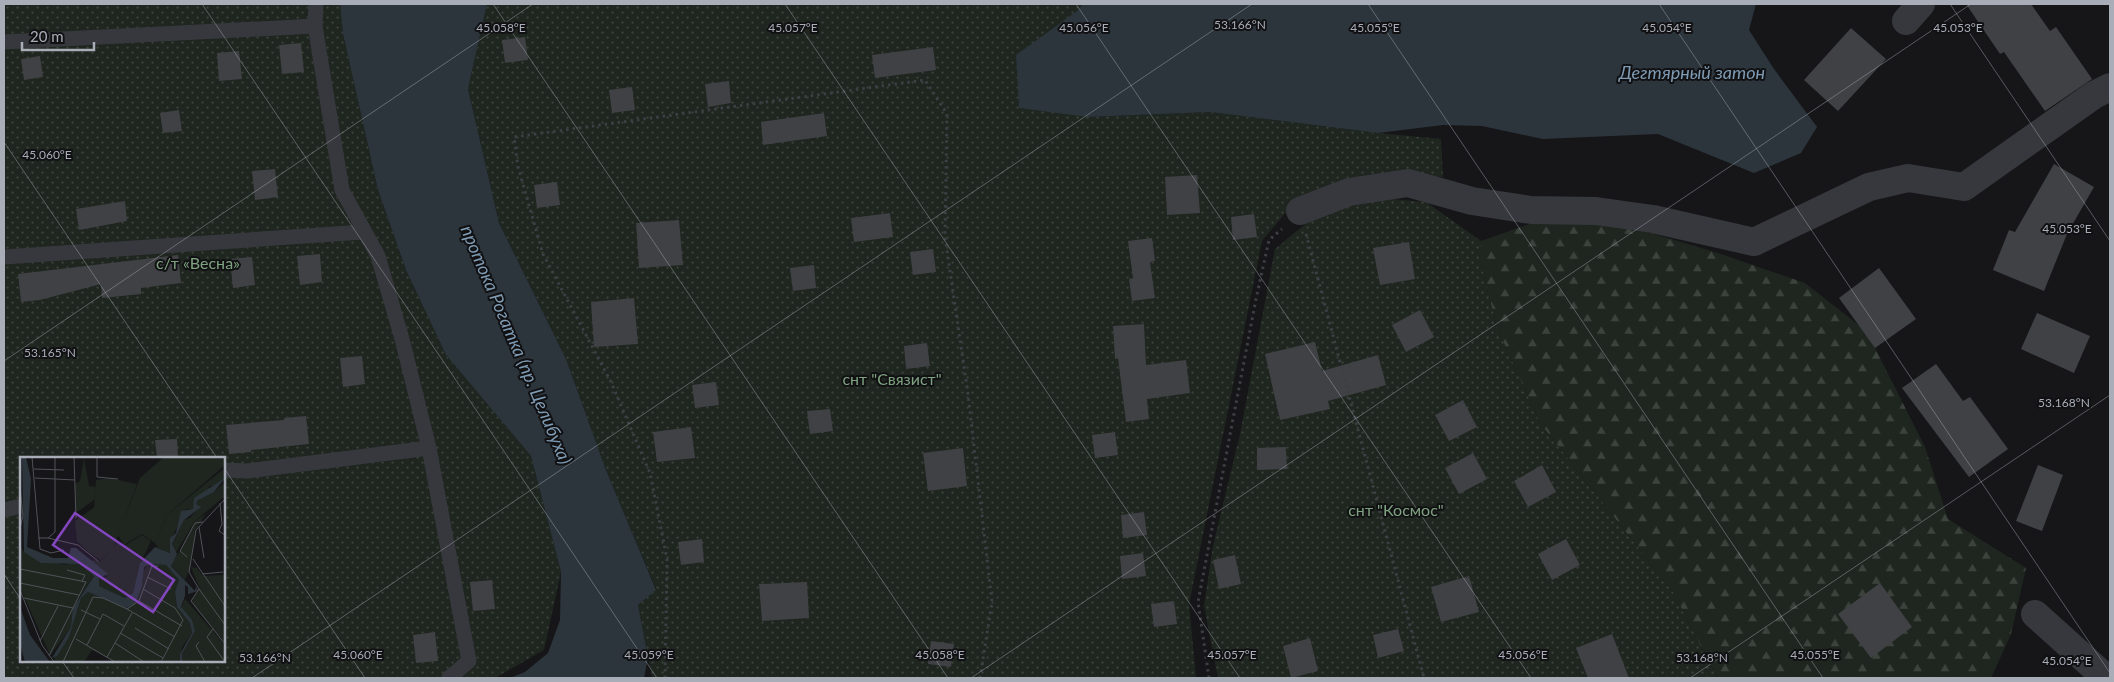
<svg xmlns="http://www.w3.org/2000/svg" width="2114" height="682" font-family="Lato,sans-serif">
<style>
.forest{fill:url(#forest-firs)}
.garden{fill:url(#garden-dots);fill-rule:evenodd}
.water{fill:#2c353c}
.building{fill:#404145}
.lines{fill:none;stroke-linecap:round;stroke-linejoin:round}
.path{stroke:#3d3f44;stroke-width:3;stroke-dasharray:2.5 4;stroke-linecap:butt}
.service{stroke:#37383d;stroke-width:15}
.minor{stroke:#37383d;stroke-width:28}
.ticks{fill:none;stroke:#a8adb8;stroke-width:1;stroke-opacity:0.45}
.labels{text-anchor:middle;stroke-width:4;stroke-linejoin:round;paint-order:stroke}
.park-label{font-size:16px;fill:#7fa381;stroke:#111113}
.water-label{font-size:18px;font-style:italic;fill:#7f9bb3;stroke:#111113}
.inset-river{fill:none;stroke:#2c353c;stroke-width:2.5}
.inset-road{fill:none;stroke:#505258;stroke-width:1}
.view{fill:#8446be;fill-opacity:0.15;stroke:#8446be;stroke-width:2.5}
.inset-edge{fill:none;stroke:#a8adb8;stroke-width:2.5}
.ticks-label{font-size:12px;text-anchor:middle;fill:#a8adb8;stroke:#111113;stroke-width:4;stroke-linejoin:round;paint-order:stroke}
</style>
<defs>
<pattern id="forest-firs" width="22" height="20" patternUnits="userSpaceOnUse" patternTransform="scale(1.25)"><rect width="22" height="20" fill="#1e261f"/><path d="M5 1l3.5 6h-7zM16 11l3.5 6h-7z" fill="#3c433d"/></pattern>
<pattern id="garden-dots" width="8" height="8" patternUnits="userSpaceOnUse" patternTransform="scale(1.25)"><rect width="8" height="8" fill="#1e261f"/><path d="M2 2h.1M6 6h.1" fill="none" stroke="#3c433d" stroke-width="1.8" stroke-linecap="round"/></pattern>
</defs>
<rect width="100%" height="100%" fill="#161618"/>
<polygon class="forest" points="1547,218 1634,228 1718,253 1805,283 1870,334 1875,348 1925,447 1948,519 2026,568 2011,634 1991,678 1717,678 1673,592 1540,423 1497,328 1481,264 1481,241"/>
<g class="garden">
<path d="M4,4H340L343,34L378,190L406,270L446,355L531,456L561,572L544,650L495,678H4ZM21,458H224V661H21Z"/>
<polygon points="487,4 1083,4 1077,11 1088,117 1210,112 1378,133 1441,139 1443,177 1390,174 1296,200 1262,241 1189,604 1196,678 652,678 638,605 656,589 606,470 566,359 499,223 468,89"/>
<polygon points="1379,198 1426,202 1481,241 1481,264 1497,328 1540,423 1673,592 1717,678 1218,678 1204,606 1213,546 1240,434 1275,249 1309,221 1334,206"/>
</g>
<g class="water">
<polygon points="340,4 487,4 468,89 499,223 566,359 606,470 656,590 638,605 648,657 644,678 510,678 525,672 548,653 560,620 561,572 531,456 446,355 406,270 378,190 343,34"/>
<polygon points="1083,4 1756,4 1749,30 1774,69 1817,127 1801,153 1754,173 1658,134 1543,139 1482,126 1443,125 1378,133 1210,112 1088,117 1019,108 1016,55 1077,11"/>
</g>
<g class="building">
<polygon points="1966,4 2031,4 2050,31 2056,27 2092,79 2045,111 2004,52 2000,54"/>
<polygon points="1851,28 1886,59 1838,111 1804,80"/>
<polygon points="525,37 528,60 505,63 502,40"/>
<polygon points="301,43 304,72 282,74 279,45"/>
<polygon points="933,47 936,70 875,78 872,55"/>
<polygon points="239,51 242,79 219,81 217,53"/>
<polygon points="40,56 43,77 24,80 21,59"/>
<polygon points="729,81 731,103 708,107 705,84"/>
<polygon points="632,87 635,110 612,113 609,90"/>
<polygon points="179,110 182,131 163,133 160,113"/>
<polygon points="824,113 827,136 763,145 761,122"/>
<polygon points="2054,164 2094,187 2067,234 2044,291 1993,270 2009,230 2015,232"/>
<polygon points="275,169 278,197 255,200 252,171"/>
<polygon points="1197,175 1200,213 1167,215 1165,177"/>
<polygon points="557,182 560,205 537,208 534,185"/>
<polygon points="125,201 127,221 79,230 76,209"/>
<polygon points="890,213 893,237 854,242 851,218"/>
<polygon points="1254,214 1257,237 1233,240 1231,217"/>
<polygon points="679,220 683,265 639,268 636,223"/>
<polygon points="1152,238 1155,261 1150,262 1155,298 1132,301 1129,279 1133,278 1128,241"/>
<polygon points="1409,242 1415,279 1380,285 1373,248"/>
<polygon points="933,249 936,272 913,275 910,252"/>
<polygon points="320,254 322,282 300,285 297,256"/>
<polygon points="178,255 181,283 141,288 141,294 102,298 101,284 40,300 21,302 18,274"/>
<polygon points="252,257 255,285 233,288 230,259"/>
<polygon points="814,265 816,288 793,291 790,268"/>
<polygon points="1879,268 1916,319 1875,348 1839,298"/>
<polygon points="634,298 638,344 594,347 591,302"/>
<polygon points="1420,310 1434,337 1406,352 1392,325"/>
<polygon points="2037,313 2090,336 2074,373 2021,349"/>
<polygon points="1144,324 1146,365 1186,360 1190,393 1147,399 1149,419 1126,422 1118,358 1115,359 1113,326"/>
<polygon points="1315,342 1322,371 1378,355 1386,385 1328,401 1330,409 1280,420 1265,354"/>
<polygon points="927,343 930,366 906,369 904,346"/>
<polygon points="362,356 365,384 343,387 340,358"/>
<polygon points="1936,364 1963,401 1970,397 2008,449 1969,477 1902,388"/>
<polygon points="716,382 719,405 695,408 692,385"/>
<polygon points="1463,400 1477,427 1449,441 1435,415"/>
<polygon points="830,409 833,431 810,434 807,411"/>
<polygon points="306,416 309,444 251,450 251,452 229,454 226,425 284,420 284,418"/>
<polygon points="691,427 695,458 657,462 653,432"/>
<polygon points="1115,432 1118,455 1095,458 1092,435"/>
<polygon points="177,439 178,458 157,458 155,440"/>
<polygon points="1286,447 1287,469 1257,470 1257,448"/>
<polygon points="963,448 967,486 928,491 923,453"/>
<polygon points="1473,453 1487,479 1459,494 1445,468"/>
<polygon points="1542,465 1556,492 1528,507 1514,481"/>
<polygon points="2038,465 2063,475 2042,531 2016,521"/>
<polygon points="1144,512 1147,535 1123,538 1121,515"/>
<polygon points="702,539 704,562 681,565 678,542"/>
<polygon points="1566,539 1580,565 1552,580 1538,554"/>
<polygon points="1143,553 1146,576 1122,579 1120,556"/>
<polygon points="1235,555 1241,584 1219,589 1213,560"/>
<polygon points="1469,576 1479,612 1441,622 1431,587"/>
<polygon points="492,580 495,609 473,611 470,582"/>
<polygon points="807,582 809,618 762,621 759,584"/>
<polygon points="1880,583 1912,627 1871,658 1838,614"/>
<polygon points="1174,601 1177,624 1154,627 1151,604"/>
<polygon points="1398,629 1404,651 1378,658 1373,635"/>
<polygon points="435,632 438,661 416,663 413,635"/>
<polygon points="1612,634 1629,678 1588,678 1576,648"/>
<polygon points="1310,638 1318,671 1291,678 1283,646"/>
<polygon points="931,641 954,644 951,667 928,664"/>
</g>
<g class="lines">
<g class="path">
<polyline points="1306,234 1424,678"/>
<polyline points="665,678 667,559 650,473 611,382 543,254 518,167 514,137 925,80 947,114 945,237 968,394 992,602 980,678"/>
<polyline points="1209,678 1198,602 1256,299 1269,240 1282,229"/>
</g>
<g class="service">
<polyline points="316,4 315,26 342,190 378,256 402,339 429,448 469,661 449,678"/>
<polyline points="4,42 315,26"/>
<polyline points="4,257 363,232"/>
<polyline points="224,470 247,471 429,448"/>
<polyline points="4,510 21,506"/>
</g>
<g class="minor">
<polyline points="1906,21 1921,4"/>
<polyline points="1300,211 1349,192 1408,183 1472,201 1531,210 1596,211 1653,219 1754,242 1869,187 1908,178 1964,187 2094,95 2110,87"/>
<polyline points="2035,614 2106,678"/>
</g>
</g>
<path class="ticks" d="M202,4L657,678M493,4L948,678M785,4L1240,678M1076,4L1531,678M1368,4L1823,678M1659,4L2110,673M1950,4L2110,241M4,142L217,458M4,361L533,4M224,468L365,678M4,574L21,600M62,661L74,678M252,678L1252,4M971,678L1971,4M1690,678L2110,395"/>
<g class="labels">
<g class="park-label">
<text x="198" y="269">с/т «Весна»</text>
<text x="892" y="385">снт "Связист"</text>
<text x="1396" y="516">снт "Космос"</text>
</g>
<g class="water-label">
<text x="1692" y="79">Дегтярный затон</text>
<text transform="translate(516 345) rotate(67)" y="6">протока Рогатка (пр. Целибуха)</text>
</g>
</g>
<g transform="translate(20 457)">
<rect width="205" height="205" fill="#161618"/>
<path d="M144,0H205V8L147,58L135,86L122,77L104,88L98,78L120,21ZM64,1L69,29L76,30L75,42L56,56L55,27L60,24ZM76,49L74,86L71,97L57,84L55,64ZM186,57L175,73L170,107L160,94L175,64Z" fill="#1e261f"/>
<path d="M205,11V21L196,29H189V34L177,41L174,52H166L160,58V65L151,82L150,96L138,91L135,86L147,58ZM205,25V39L175,64L155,97L152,88L164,63L170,61L180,49L175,48L182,38L194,35Z" fill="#1e261f"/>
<path d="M89,21L117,27L94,90L98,84L104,89L122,78L131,84L120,107L113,136L105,141L79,129V121L87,120L85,115L69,103L81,104L92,92L81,103L71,97L76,23ZM0,89L4,95L44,108L52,105L60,107L74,118L53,150L55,154L51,171L30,198L0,130ZM160,94L171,108L165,123L150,107ZM128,107L146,108L159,123L155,136L157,150L170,166L172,176L162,190L160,205H141L154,181L140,205H96L72,193L64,205H35L34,201L49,180L61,141L68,135L106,151L123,124L122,117ZM171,110L177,111L183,119L205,118V186L174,149L172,142L180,132ZM165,142L205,188V205H163L162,197L175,174L161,151Z" fill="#1e261f"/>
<path d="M2,0H6L11,22L7,90L33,101H48L51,91H56L88,117L79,121V129L105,141L113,136L120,106L135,90L150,96V81L156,76L161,54L173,52L174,41L205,21L194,35L178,43L176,47L181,50L164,63L152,87L157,97L151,109L175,134L176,129L178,134L168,137V130L165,128V139L161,150L172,163L175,174L162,197L163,205H160V197L172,176L170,166L157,150L155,135L159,123L146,108L129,107L124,110L122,129L115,147L106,151L68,135L61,141L49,180L37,199L32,201L51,170L53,151L74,119L60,107L21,106L4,95ZM0,150L10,178L30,205H5L0,187Z" fill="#2c353c"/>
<path class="inset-river" d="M0,171L14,205"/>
<path class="inset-road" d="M12,0L20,92L31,96L44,93M54,0L56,61M77,0V20L98,22M14,12L44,13M15,21L55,23M0,30L3,59L0,71M205,42L176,73L169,115L179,132L171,144L205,187M200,46L202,67L199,74L205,78M179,70L184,101M18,81H28L35,75V0M28,81L58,88L78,104M167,100L160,94L175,66L183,65M173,102L205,149M0,112L66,125L29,199M47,113L65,118L62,124M182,117L203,115M127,120L151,132M0,126L59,138M123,132L155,151L163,163L141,205M179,132L205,168M0,133L22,188L34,205M4,141L53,151M119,144L162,169M107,152L119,144L132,109H138M61,153L80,162M115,171L149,192M193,172L187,180L205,205M100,176L143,201M56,182L95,205M20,184L38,149M179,185L176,189L185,205M95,186L124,205M67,188L83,157L104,169M87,200L112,156M43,205L73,140L83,141L107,152L155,180"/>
<path class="view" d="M55,56L154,123L133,155L33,88Z"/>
<rect width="205" height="205" class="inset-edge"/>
</g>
<g class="ticks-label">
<text x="1240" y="29">53.166°N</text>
<text x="501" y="32">45.058°E</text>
<text x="1084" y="32">45.056°E</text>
<text x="1667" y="32">45.054°E</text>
<text x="1958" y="32">45.053°E</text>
<text x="793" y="32">45.057°E</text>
<text x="1375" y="32">45.055°E</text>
<text x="47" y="159">45.060°E</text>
<text x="2067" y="233">45.053°E</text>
<text x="50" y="357">53.165°N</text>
<text x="2064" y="407">53.168°N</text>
<text x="358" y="659">45.060°E</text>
<text x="649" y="659">45.059°E</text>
<text x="940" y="659">45.058°E</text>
<text x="1232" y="659">45.057°E</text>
<text x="1523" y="659">45.056°E</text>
<text x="1815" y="659">45.055°E</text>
<text x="265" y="662">53.166°N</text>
<text x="1702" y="662">53.168°N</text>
<text x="2067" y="665">45.054°E</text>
</g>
<rect width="2114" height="682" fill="none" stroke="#a8adb8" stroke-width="10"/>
<path d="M22 42v8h72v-8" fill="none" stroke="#a8adb8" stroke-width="2.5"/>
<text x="30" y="42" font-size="15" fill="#a8adb8" stroke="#111113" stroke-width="4" paint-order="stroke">20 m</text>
</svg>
